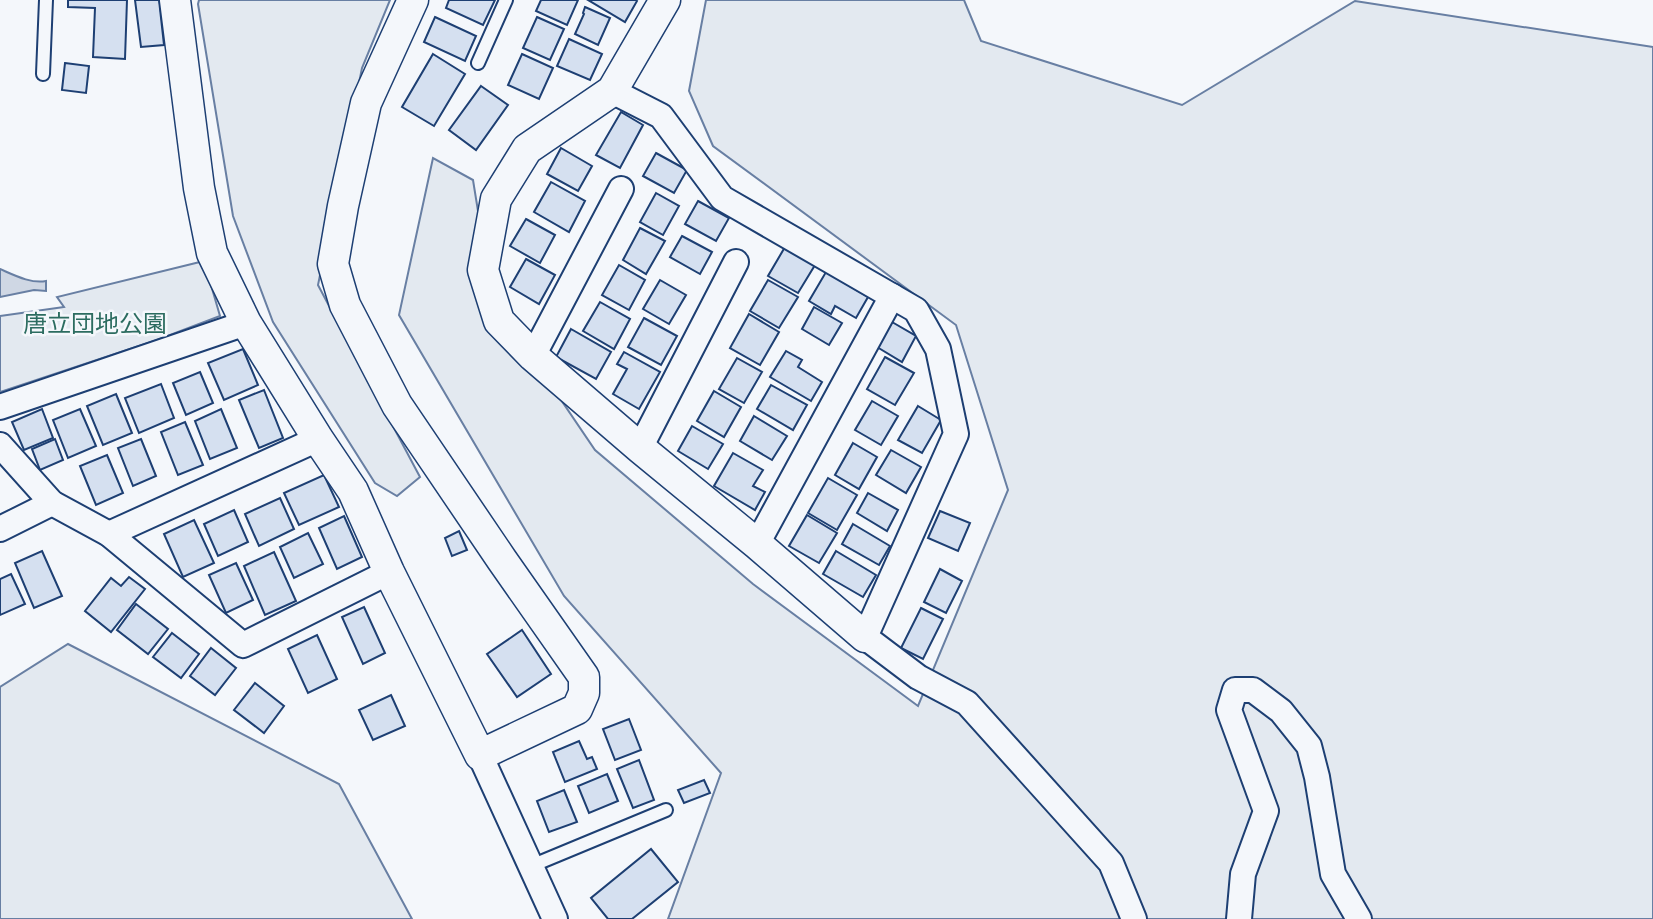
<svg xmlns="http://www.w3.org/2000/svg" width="1653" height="919" font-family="'Source Sans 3','Noto Sans JP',sans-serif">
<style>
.green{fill:#e3e9f0;stroke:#687fa3;stroke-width:2}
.water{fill:#cfd7e4;stroke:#687fa3;stroke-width:2}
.building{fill:#d5e0f0;stroke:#1d3f73;stroke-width:2}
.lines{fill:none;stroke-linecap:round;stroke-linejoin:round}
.service-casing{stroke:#1d3f73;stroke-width:16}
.minor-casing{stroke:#1d3f73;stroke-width:28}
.tertiary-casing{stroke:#1d3f73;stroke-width:33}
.service{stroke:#f4f7fb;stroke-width:12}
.minor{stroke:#f4f7fb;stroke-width:24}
.tertiary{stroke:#f4f7fb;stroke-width:30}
.labels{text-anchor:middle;stroke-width:5;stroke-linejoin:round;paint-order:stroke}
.park-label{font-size:24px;fill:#2c6c60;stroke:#f4f7fb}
</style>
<rect width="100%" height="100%" fill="#f4f7fb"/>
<g class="green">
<polygon points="199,0 390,0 362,68 318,285 420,477 397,496 375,483 273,322 233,216 198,4"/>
<polygon points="706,0 964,0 981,41 1182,105 1355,1 1653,47 1653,919 668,919 721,773 564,596 399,315 433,158 473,180 492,298 595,450 753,584 918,706 1008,490 956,325 713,146 689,91"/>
<polygon points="204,261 220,316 157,340 0,392 0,316 64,307 57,297"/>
<polygon points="68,644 339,784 412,919 0,919 0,687"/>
</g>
<path class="water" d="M0,269C14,275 31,284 46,281V291L34,290L0,297Z"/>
<g class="building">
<polygon points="68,0 127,0 125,59 93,57 95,8 68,7"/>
<polygon points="135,0 159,0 164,45 141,47"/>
<polygon points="449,0 495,0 483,25 446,8"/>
<polygon points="541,0 578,0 567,25 536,11"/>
<polygon points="588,0 636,0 637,1 625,22"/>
<polygon points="585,7 610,18 598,45 575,34 584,14 583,13"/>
<polygon points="435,17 476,36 465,61 424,42"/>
<polygon points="537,17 564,29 550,60 523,48"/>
<polygon points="569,39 602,54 590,80 557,66"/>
<polygon points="433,54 465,74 434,126 402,107"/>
<polygon points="522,54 553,68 539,99 508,85"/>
<polygon points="65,63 89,66 86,93 62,90"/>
<polygon points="481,86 508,105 476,150 449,130"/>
<polygon points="621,112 643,125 620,168 596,155"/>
<polygon points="561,148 592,166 578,191 547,174"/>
<polygon points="656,153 687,170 674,193 643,176"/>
<polygon points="551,182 585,201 569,232 534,212"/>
<polygon points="656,193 679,206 663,235 640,222"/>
<polygon points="698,201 729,218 716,241 685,224"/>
<polygon points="526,219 555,235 540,263 510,246"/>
<polygon points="640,228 665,241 646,274 623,260"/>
<polygon points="682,236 712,252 700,274 670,257"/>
<polygon points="785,247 815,265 798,293 768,276"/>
<polygon points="526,259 555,275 539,304 510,287"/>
<polygon points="619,265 645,280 629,310 602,295"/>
<polygon points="826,272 868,297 856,318 835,306 831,314 809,301"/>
<polygon points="660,280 686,295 669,324 643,309"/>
<polygon points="768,280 798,297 779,328 750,311"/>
<polygon points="600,302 630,319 614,349 583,331"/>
<polygon points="814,307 842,323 829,345 802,329"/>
<polygon points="749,314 779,332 760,365 730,348"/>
<polygon points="644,318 677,336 661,365 628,347"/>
<polygon points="892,322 916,336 902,362 877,347"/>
<polygon points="571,329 611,352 596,379 556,357"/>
<polygon points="243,349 258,385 224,400 208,363"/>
<polygon points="786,351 802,360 798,367 822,382 811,401 770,377"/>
<polygon points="624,352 660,372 639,409 613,394 627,369 617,364"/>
<polygon points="885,357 914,373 895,405 867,389"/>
<polygon points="737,358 762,372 744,403 719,389"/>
<polygon points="200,372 213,403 186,415 173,383"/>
<polygon points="161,384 174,418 139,433 125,398"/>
<polygon points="771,385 807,405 793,430 757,409"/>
<polygon points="264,390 283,438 259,448 239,400"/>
<polygon points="714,391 741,407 724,437 697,421"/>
<polygon points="116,394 132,433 103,445 87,406"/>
<polygon points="872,401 898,416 881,445 855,430"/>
<polygon points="918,406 941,420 922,453 898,440"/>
<polygon points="42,409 53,438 24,450 12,422"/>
<polygon points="80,409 96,446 68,458 53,420"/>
<polygon points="221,409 237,448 210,459 195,421"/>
<polygon points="754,416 787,436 772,460 740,441"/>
<polygon points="185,422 203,465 178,475 161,432"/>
<polygon points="692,426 723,444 708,469 678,451"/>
<polygon points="55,439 63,460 40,470 32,449"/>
<polygon points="141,439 156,476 133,486 118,448"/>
<polygon points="853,443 877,457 859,489 835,475"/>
<polygon points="891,450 921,467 906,493 876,475"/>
<polygon points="733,453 763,470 753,486 765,492 755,510 714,486"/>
<polygon points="107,455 123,493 96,505 80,466"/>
<polygon points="324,475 339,507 299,525 284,493"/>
<polygon points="828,478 857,495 837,530 808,513"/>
<polygon points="868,493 898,510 887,531 857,513"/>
<polygon points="280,498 294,529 259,546 245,514"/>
<polygon points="234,510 248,542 218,556 204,524"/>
<polygon points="940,511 970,523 958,551 928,538"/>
<polygon points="807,515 837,533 819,563 789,546"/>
<polygon points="344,516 362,557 337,569 319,528"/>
<polygon points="194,520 214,563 183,577 164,534"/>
<polygon points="853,524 890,546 879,565 842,544"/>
<polygon points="459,531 467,550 452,556 445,538"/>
<polygon points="308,533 323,564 294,578 280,547"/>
<polygon points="42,551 62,596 34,608 15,563"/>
<polygon points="836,551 876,575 863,597 823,574"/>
<polygon points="274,552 296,601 265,615 244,566"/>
<polygon points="236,563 253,600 226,613 209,575"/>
<polygon points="940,569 962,581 946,613 924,602"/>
<polygon points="11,574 25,604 0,615 0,579"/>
<polygon points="129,577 145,589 111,632 85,611 111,578 121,586"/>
<polygon points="136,604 168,629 148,654 117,630"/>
<polygon points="364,607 385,653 363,664 342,617"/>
<polygon points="921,608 943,619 923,659 901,648"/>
<polygon points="522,630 551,674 517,697 487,654"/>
<polygon points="172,633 199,654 181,678 153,657"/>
<polygon points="317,635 337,679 308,693 288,649"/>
<polygon points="211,648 236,668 215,695 190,676"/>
<polygon points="255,683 284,706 264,733 234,710"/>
<polygon points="391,695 405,726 373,740 359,710"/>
<polygon points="629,719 641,750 615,760 603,729"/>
<polygon points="579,741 587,759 592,757 597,769 565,782 553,752"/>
<polygon points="639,760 654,800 633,808 617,769"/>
<polygon points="607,774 618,801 589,813 578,786"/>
<polygon points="704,780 710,793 684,803 678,790"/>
<polygon points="564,790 577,822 549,832 537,801"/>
<polygon points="651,849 678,882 632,919 608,919 591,898"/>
</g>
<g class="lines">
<g class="service-casing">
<g id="service">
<polyline points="478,63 506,0"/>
<polyline points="43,74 46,0"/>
<polyline points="531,866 666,810"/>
</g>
</g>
<g class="minor-casing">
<g id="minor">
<polyline points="612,91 661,116 722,198 916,310 938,349 956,434 865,637 918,677 967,703 1111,863 1134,919"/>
<polyline points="533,356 621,189"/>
<polyline points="0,407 246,323"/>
<polyline points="0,445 52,503 109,534 243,645 389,572"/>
<polyline points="640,448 736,262"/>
<polyline points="0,529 52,503"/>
<polyline points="109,534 318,439"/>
<polyline points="757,544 892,296"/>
<polyline points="480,755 555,919"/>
<polyline points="1239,919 1243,874 1266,811 1229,710 1235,690 1253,690 1281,711 1309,746 1317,777 1333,874 1359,919"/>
</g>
</g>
<g class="tertiary-casing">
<g id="tertiary">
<polyline points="175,0 199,188 212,253 246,323 318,439 353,491 389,572 480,755 577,709 584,693 584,677 502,560 397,405 345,305 333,264 343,206 366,103 413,0"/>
<polyline points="665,0 612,91 527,149 496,199 483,270 499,321 533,356 640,448 757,544 865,637"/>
</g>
</g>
<use href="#service" class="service"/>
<use href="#minor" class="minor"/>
<use href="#tertiary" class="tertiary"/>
</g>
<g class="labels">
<g class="park-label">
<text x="95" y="332">唐立団地公園</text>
</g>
</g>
</svg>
